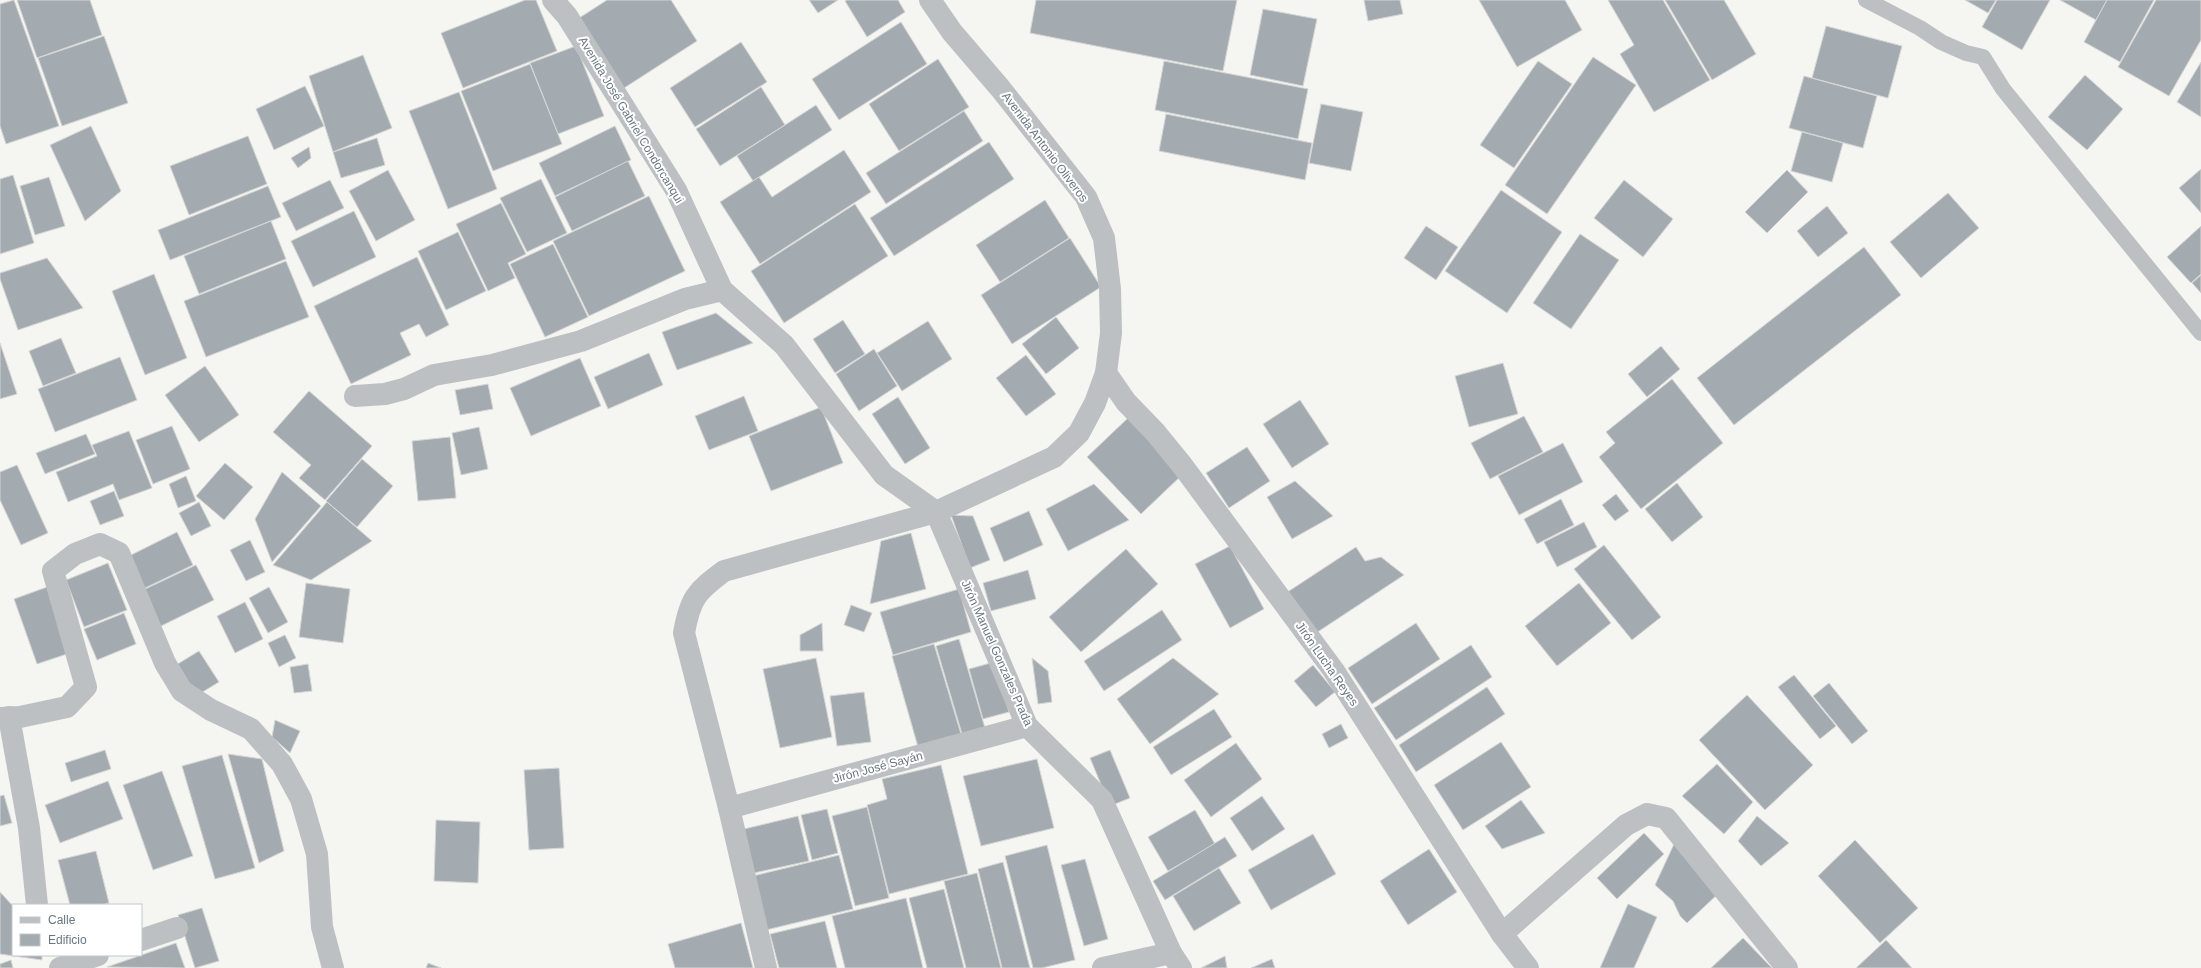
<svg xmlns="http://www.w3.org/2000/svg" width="2201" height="968" font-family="Arial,sans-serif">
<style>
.building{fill:#a4abb0;stroke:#d6d6d5}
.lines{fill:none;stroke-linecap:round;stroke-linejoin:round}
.service{stroke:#bcc0c3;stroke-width:16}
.minor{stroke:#bcc0c3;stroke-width:22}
.labels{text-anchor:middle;stroke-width:4;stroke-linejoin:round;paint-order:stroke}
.street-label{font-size:12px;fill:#68767f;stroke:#fff}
</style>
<rect width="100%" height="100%" fill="#f5f5f2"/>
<g class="building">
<polygon points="14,0 59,126 6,144 0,126 0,4"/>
<polygon points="17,0 90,0 102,35 37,58"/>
<polygon points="525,0 536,0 557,51 463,88 441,33"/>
<polygon points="607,0 671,0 697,41 621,90 576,20"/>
<polygon points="809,0 838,0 818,13"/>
<polygon points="847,0 898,0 905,12 867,37 845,1"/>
<polygon points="1036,0 1237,0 1223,71 1030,33"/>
<polygon points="1364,0 1400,0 1403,14 1368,21"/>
<polygon points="1479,0 1565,0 1582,30 1517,67"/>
<polygon points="1608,0 1663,0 1710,80 1654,112 1620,54 1634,45"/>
<polygon points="1665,0 1724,0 1756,54 1712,80"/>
<polygon points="1965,0 1996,0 1988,13"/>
<polygon points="1997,0 2050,0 2022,50 1982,27"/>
<polygon points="2060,0 2107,0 2096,20"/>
<polygon points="2107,0 2154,0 2120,62 2084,42"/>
<polygon points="2156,0 2201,0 2201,40 2169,96 2118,67"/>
<polygon points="1263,9 1317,19 1303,86 1250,75"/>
<polygon points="901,22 927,64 839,120 812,79"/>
<polygon points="1826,26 1902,46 1888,98 1812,78"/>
<polygon points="104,36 128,103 62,126 38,58"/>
<polygon points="741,42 767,82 695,127 670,88"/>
<polygon points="576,46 604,116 558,134 530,63"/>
<polygon points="363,55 392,128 333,152 309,76"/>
<polygon points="1593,57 1636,85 1547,214 1505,185"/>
<polygon points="938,59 969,107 899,151 869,104"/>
<polygon points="1164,61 1308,89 1298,139 1155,110"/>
<polygon points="1538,61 1572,84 1514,168 1480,145"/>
<polygon points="2201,62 2201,117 2177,102"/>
<polygon points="530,64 562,144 493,171 461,91"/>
<polygon points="2085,75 2123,109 2087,150 2048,117"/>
<polygon points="1804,76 1877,96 1863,148 1789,128"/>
<polygon points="305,86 324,126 274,150 256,109"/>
<polygon points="761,87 785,125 720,166 696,129"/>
<polygon points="459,92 497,189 448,209 409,111"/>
<polygon points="1321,104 1363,112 1351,171 1309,163"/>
<polygon points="816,105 832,130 753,181 737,156"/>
<polygon points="964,111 983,141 886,204 866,173"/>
<polygon points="1166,114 1312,143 1305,180 1159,151"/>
<polygon points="91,126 121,191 85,221 50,145"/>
<polygon points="615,126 631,160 555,196 539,163"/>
<polygon points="1802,132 1843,143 1832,182 1791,171"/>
<polygon points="248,136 267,184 189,215 170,166"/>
<polygon points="377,138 385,165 341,178 333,152"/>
<polygon points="989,142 1014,179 894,256 870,218"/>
<polygon points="309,147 311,158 298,168 291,158"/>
<polygon points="844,150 871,192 760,264 720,202 759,177 772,197"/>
<polygon points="628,161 645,196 572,231 555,197"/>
<polygon points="2201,169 2201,213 2179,188"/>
<polygon points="388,170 415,220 376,241 349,191"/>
<polygon points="1787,170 1808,192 1767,233 1745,212"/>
<polygon points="13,175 34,243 0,254 0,179"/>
<polygon points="49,177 65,226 35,235 20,186"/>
<polygon points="541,179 567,233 527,252 500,198"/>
<polygon points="330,180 344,208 296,231 282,203"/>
<polygon points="1624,180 1673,219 1643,257 1594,218"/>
<polygon points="268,186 281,217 170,260 158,230"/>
<polygon points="1501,190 1562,232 1507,313 1445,271"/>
<polygon points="1948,193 1979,228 1921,278 1890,242"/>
<polygon points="649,196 685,271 589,316 553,241"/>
<polygon points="1045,200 1069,238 1000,282 976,245"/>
<polygon points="501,203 526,254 508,263 515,278 488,291 456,224"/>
<polygon points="855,204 888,256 784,323 751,271"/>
<polygon points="1827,206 1848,233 1818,257 1797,231"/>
<polygon points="354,211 376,257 313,287 291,241"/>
<polygon points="271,221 286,259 199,294 184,256"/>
<polygon points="1426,226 1458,247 1436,280 1404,258"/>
<polygon points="2201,226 2201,274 2191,283 2167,257"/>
<polygon points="458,232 486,291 446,310 418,251"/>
<polygon points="1580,234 1619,260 1571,329 1533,303"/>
<polygon points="1070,238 1101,287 1012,344 981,295"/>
<polygon points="553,244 588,317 545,337 510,264"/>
<polygon points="1864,247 1901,295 1734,425 1697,378"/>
<polygon points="417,257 449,325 426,337 419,324 400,333 411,355 351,384 314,306"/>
<polygon points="47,258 83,308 18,330 0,279 0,273"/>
<polygon points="286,261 309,317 206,357 184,301"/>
<polygon points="154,274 187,358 145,375 112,291"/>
<polygon points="2201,275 2201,293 2192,283"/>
<polygon points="716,313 753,343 677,370 662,332"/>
<polygon points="1056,317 1079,348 1046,374 1022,344"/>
<polygon points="843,320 865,354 835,373 813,339"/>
<polygon points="928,321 952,359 902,391 877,353"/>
<polygon points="61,338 76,373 43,386 29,351"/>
<polygon points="0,343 17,394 0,399"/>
<polygon points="1661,346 1680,369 1647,397 1628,374"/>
<polygon points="874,349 897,386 859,411 836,374"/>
<polygon points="649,353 663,385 608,409 594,377"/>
<polygon points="1026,355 1056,394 1026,416 996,378"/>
<polygon points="120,357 137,400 55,432 38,389"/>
<polygon points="580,358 601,406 531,436 510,388"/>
<polygon points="1503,363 1518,414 1469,427 1455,376"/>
<polygon points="205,366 239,415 199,442 165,395"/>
<polygon points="1672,379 1723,443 1641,509 1599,457 1615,443 1606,432"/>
<polygon points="488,384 493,409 460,415 455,390"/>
<polygon points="309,391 372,446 325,500 299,478 311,465 273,432"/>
<polygon points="744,396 758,431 709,450 695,416"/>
<polygon points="898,397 930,448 905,464 872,414"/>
<polygon points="1300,400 1329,444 1292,468 1263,424"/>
<polygon points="821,407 843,463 771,491 749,436"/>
<polygon points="1524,416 1543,452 1490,479 1471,443"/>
<polygon points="1129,417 1183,474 1141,514 1087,457"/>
<polygon points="172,426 190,469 153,484 136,440"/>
<polygon points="479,427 488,469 461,475 452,433"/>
<polygon points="129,431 152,488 119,500 113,484 68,502 56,472 97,456 92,445"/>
<polygon points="86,434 95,454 45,474 36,453"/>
<polygon points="450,437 456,498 418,501 412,441"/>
<polygon points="1563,443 1583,482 1519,515 1498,476"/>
<polygon points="1247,447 1270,481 1229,508 1206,473"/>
<polygon points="362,459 393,486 357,527 326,501"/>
<polygon points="225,463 253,487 224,520 196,496"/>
<polygon points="17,465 48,533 21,545 0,500 0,472"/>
<polygon points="282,472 321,506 272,562 255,519"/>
<polygon points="186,476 196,501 178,508 169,484"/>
<polygon points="1295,481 1333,516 1292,539 1267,497"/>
<polygon points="1677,483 1703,517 1672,542 1645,509"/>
<polygon points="1094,484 1129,520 1068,551 1046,509"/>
<polygon points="114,491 124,516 100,525 90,501"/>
<polygon points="1616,494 1629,511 1615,521 1602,505"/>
<polygon points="1561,499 1574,525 1537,544 1524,519"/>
<polygon points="199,502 211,526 191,536 179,513"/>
<polygon points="327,502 372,541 311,580 273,565"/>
<polygon points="1029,511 1043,545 1004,562 990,528"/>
<polygon points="951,515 973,516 990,560 970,568"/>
<polygon points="1584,522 1597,547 1557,567 1544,542"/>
<polygon points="177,532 193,565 141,590 125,558"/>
<polygon points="911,533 926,589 870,604 881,541"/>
<polygon points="250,540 265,572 246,581 230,550"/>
<polygon points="1604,545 1661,617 1632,640 1574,569"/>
<polygon points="1230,546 1264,609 1230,628 1195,564"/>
<polygon points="1356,547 1365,561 1381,557 1404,575 1313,635 1286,593"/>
<polygon points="1126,549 1158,584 1081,652 1049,617"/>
<polygon points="108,563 127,610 84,627 66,580"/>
<polygon points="196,565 214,600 159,627 141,591"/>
<polygon points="1028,570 1036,599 991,611 983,583"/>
<polygon points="306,583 350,589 343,643 299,637"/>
<polygon points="1579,583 1611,623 1557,666 1525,626"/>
<polygon points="47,587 70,653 37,664 14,599"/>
<polygon points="269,587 288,622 268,633 249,598"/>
<polygon points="959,589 971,632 893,655 880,612"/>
<polygon points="245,602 263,639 235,653 217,616"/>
<polygon points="851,605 872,613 864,632 844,625"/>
<polygon points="1162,610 1182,640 1104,691 1084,661"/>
<polygon points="124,613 136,644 97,660 84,629"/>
<polygon points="822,623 823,651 800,651 800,635"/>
<polygon points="1416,623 1440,659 1372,704 1348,668"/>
<polygon points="285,635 296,658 279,667 268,643"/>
<polygon points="959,639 985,728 962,734 936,646"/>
<polygon points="934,644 961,734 918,747 892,656"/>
<polygon points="1471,645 1492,677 1396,740 1374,708"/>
<polygon points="199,651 219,682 196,696 176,665"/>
<polygon points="816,658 832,737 780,748 763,669"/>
<polygon points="1032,658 1048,671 1052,702 1038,704"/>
<polygon points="1173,658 1219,694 1150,744 1117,699"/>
<polygon points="994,662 1009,712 983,719 969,669"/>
<polygon points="308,664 312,691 294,693 290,667"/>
<polygon points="1313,665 1335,692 1316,707 1294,681"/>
<polygon points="1794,675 1836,726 1820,739 1778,687"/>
<polygon points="1829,683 1868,731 1852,744 1813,696"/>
<polygon points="1487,687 1505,714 1416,772 1399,745"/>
<polygon points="864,692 871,742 837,746 830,696"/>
<polygon points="1747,695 1813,765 1765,810 1699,740"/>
<polygon points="1214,709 1232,737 1171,775 1153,747"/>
<polygon points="275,720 300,731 290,753 272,737"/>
<polygon points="1341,724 1348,738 1329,748 1322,734"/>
<polygon points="1501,742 1531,787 1463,830 1434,785"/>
<polygon points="1236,743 1262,779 1211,817 1184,780"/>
<polygon points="105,750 111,769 71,782 65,763"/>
<polygon points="1110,750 1130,798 1110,806 1090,758"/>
<polygon points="228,754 262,759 284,851 259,863"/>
<polygon points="222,755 255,868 215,879 182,766"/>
<polygon points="1037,759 1054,828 981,846 963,776"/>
<polygon points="1717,764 1753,802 1724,834 1682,796"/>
<polygon points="941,765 968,874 889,894 867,805 887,799 882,779"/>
<polygon points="559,768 564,848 529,850 524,770"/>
<polygon points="162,771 193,856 153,870 123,785"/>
<polygon points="108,781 123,819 60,843 45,805"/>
<polygon points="4,795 12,823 0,826 0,796"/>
<polygon points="1262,796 1285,829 1252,851 1230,818"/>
<polygon points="1521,800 1545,833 1502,849 1485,826"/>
<polygon points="867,807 889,898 855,906 832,816"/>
<polygon points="827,809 838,853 812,860 801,815"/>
<polygon points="1195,810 1215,844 1168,871 1148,837"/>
<polygon points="798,816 809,861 754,873 744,829"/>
<polygon points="1757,816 1789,843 1761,866 1738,841"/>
<polygon points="436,820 480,822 478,883 434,881"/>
<polygon points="1644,833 1664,854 1617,899 1597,878"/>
<polygon points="1313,834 1336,874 1271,910 1248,870"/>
<polygon points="1225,837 1237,856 1165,900 1153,881"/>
<polygon points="1855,840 1918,908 1880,943 1818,876"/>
<polygon points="1674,844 1720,892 1687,923 1680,916 1673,901 1655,885"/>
<polygon points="1047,845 1075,960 1042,968 1033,968 1005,856"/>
<polygon points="1429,849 1457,892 1408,925 1380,881"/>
<polygon points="96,851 109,903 101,905 70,905 58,860"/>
<polygon points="839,855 853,909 766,930 753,876"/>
<polygon points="1085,859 1108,939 1084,946 1061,865"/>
<polygon points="1003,862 1030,968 1002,968 978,869"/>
<polygon points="1219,868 1241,903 1194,931 1173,896"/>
<polygon points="977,873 1001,968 966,968 944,881"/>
<polygon points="944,889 964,968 927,968 909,898"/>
<polygon points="0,892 13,906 13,955 42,955 42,960 0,954"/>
<polygon points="906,898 923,968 845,968 832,916"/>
<polygon points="1628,904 1657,917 1634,968 1600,968"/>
<polygon points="202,908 219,961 195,968 178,915"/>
<polygon points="825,921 837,968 779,968 770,934"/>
<polygon points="741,923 753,968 675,968 668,944"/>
<polygon points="1743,938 1772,968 1711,968"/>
<polygon points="1886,940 1912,968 1856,968"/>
<polygon points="176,943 185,968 107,967"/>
<polygon points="1225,956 1227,968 1201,968"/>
<polygon points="1272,959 1275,968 1251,968"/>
<polygon points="11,960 13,968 0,968 0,964"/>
<polygon points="428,963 441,968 426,968"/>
</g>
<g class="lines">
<polyline class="service" points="1866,0 1920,28 1941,42 1966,53 1983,57 2003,89 2201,333"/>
<g class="minor">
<polyline points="553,0 567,16 676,190 722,290 784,345 884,475 936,512"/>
<polyline points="1106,373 1126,402 1155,432 1182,465 1334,671 1502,934 1528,968"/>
<polyline points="355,396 385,394 404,389 434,375 492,365 581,341 685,299 722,290"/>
<polyline points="936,512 1027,726 1102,800 1171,953 1181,968"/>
<polyline points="9,717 29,828 37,905"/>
<polyline points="0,718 20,717 67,707 86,687 53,571 75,554 100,544 119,553 165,663 182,691 211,710 251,729 282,764 301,799 317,854 322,927 333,968"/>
<polyline points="729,808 1027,726"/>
<polyline points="1502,934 1626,825 1647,814 1666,818 1787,968"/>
<polyline points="141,940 177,928"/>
<polyline points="60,968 98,955"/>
<path d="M766,968L729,808L684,633C690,598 697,591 724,571L936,512L1054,457L1079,433L1095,403L1106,373L1111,333L1110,289L1104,238L1086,197L1000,88L952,32L930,0"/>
<polyline points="1103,968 1171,953"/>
</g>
</g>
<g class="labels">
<g class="street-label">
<text transform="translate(631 120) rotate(59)" y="4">Avenida José Gabriel Condorcanqui</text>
<text transform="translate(1045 147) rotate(53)" y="4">Avenida Antonio Oliveros</text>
<text transform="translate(997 653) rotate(66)" y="4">Jirón Manuel Gonzales Prada</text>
<text transform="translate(1327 664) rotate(55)" y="4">Jirón Lucha Reyes</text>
<text transform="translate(878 767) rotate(-15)" y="4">Jirón José Sayán</text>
</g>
</g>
<rect x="12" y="904" width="130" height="52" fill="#ffffff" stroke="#c3c8cc"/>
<rect x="20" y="917" width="20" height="6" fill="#bcc0c3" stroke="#c3c8cc"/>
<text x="48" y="924" font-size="12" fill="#68767f">Calle</text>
<rect x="20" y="934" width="20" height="12" fill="#a4abb0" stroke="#c3c8cc"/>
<text x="48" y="944" font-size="12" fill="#68767f">Edificio</text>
</svg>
